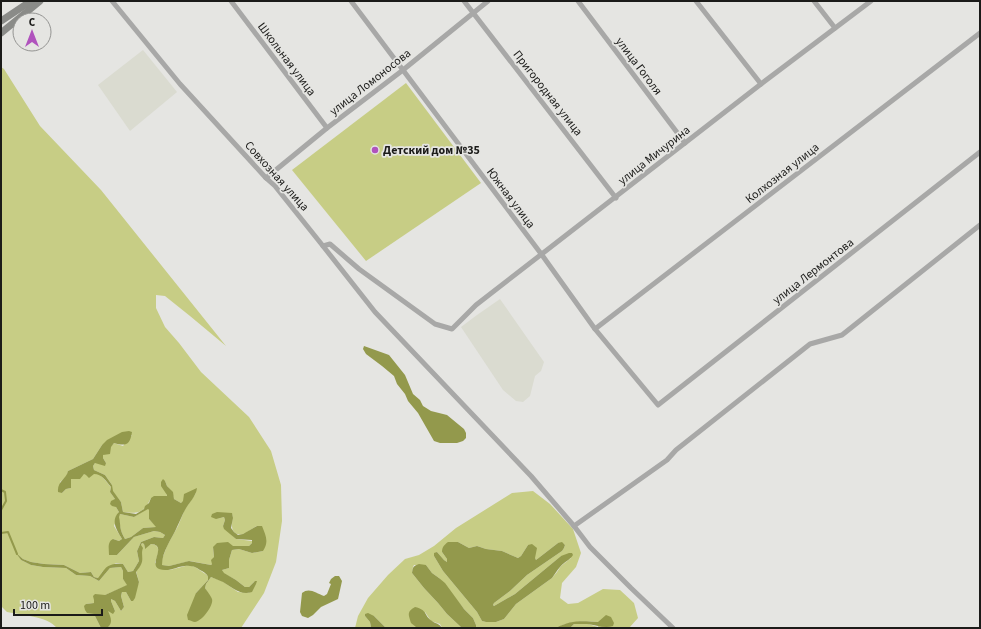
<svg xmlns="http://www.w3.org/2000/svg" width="981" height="629" font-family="'Source Sans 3',sans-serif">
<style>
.built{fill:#dadbd0}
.green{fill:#c7cd85;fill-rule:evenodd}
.water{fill:#93994c;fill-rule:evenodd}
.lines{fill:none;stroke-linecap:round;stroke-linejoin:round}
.stream{stroke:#93994c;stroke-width:2}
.street{stroke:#a8a8a7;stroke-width:5}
.secondary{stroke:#8a8b88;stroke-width:7}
.poi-dot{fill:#b053bd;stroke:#e5e5e2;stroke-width:1.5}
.labels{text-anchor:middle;stroke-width:3.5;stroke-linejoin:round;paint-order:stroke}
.street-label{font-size:12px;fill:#1b1b19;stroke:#e5e5e2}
.poi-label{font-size:12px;font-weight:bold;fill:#1b1b19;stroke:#e5e5e2;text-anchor:start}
</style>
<rect width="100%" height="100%" fill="#e5e5e2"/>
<g class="built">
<polygon points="143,50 177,92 130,131 98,85"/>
<polygon points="500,299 544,362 541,371 535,376 530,396 523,402 516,401 503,390 461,327 477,315"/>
</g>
<g class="green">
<path d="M1,67L4,69L40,126L101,190L226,346L190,316L165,296L156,295V308L165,327L179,343L201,372L249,417L271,451L281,485L282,521L276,562L264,593L241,628H104L108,627L105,607L98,606V602H102L110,612L115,611L111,601V599L115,601L121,611L124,607L121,596L122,592H126L131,601L139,582L136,571C144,562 142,557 141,545L142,543L144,544L145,548L151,544C163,545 157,556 155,563L170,570L189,565L195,567L207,575L208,577V580L196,593L212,600L205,588L206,584L211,577L222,581L238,592L249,593L255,581L249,587H245L236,580L223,573L222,570L229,568V560L232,550L239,549L252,553L263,551L257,526C252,528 247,533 243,534C237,536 232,532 232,526C232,521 233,518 232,514L216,519L224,517L225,520L223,526L236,539L252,541V543L249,546L213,547L214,557L212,564L211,565L190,561L169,566L161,565V562L167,546L178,526L185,509L196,493L181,503L174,499L172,492L167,486L165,481L167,496L151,498C144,513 138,514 123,512L121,502L112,491V485L105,475L94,470L93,466L95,463H106L103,458V455L114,443L123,446L132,435L102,445L93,459L68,471L67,476L60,482L62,493L66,489L71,488V479L84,474C88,475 94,473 98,474C103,476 107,483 111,487L110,492L115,499L116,507L119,512L114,526L122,539L119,541L113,539L117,555L134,537L154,531L160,532L165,535L163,538L154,537L141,542L137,551L139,561L133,571L128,572L123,564L116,563L102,572L100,577L98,578L94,577L91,572L80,573L64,565L44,564L31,562L23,559L18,555L21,560L31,565L43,567L66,568L76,575L90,576L99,581L110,568L121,567L123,571V579L128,585L94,600V603L86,604L94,614L101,628H57C47,616 21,615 7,612L1,606Z"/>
<polygon points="406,83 481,183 366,261 292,170"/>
<path d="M533,491L550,504L573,529L581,553L576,567L562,583L560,598L568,604L578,603L603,589L620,590L634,603L638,618L629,628H570L574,624H588L598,627V622C581,621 571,621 556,628H476V625L473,618L464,609L439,578L432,573L426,565H414L413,567L412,573L424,588L438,603L447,614L462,628H442L440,624L431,621L425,612L416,628H386L374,616H365L370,622L371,627L373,628H355L358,616L368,598L388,575L405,559L419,555L434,546L456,528L512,493ZM458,542L469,548L477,546L486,549L502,551L518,558L521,556L528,545L536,560L558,543H562L565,545L564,548L562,551L527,575L510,591L494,603L493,605L494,606L515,594L561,556L571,558L561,566L557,572L552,578L516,604L504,619L496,622H486L482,621L477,612L443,571L434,556L437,552L444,560L447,562V559L442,552Z"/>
<path d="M148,508L149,510V519L157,527L143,528L131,537L125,539C119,529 121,526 118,517L120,514L134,517Z"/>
</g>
<g class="water">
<polygon points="364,346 389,355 405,375 413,394 420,400 423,406 431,411 447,415 464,429 466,433 466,438 463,441 457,443 440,443 434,441 418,413 408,401 405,394 397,384 394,376 382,366 366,354 363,349"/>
<path d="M129,431L132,432C130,446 125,446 114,443L111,447L110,454L103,455V458L106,463L105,466L95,463L93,466L94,470L105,475L112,485L113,491L121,502L123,512L136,514L144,509L145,506L149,503L151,498L154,496H167V495L161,486V482L163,479L165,481L167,486L173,492L174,499L181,503L183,501L184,494L197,488C196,497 189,502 185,510C182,515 180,521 177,527C172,539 162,551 162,565L169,566L189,561L211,565L212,564L211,560L214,557L213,547L217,543L228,542L233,546H249L252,543V540L236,539L224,529L223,526L225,520L224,517L216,519L211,517L212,514L217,512L232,513L233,518L231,528L234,532L238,535L243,534L257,526H262C266,536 269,542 263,551L252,553L239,549L232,550L229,560V568L222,570L224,573L236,580L245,587H249L255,581H257L256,584L252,592C240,596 232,587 223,582C219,580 215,579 211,577L206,584L205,588C207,591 211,596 212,599C214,606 201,622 195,622C193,622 190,620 188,620L187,615L196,593L208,580V577C207,574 205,573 202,571C198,569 195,566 190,566C180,564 170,573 159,569C148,564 168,545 151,544L145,549V548L144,544L142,543L141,545L143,548C141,553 143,557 142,562C141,566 138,569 136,572L139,582L135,598L133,601H131L126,592H122L121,596L124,607L121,611L115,601L111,599V601L115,611L113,614L108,611C111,618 113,622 108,627L101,628L94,614L87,613L85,610L84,606L86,604L94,603V600L93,596L95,594L105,595L127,585L123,579V571L121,567L110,568L99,581L90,576L76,575L66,568L43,567L31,565L21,560L16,553L23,559L31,562L44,564L64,565L80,573L91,572L94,577L98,578C100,576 101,573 104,570C108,564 116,563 123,564L128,572L133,571L139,561L137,551L141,542L154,537L163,538L165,535L160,532L154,531L134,537L117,555H109C109,549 107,542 113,539L119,541L122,539C117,530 110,521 119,512L116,507L112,506L110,504L111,501L115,499L110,492L111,487C106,481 102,474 94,474L89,478L86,475L84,474L80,479H71V488L66,489L62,493L58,492C57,481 66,480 68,471L93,459L102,445L107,440L122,432ZM148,509L149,510V519L156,527L143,528L131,537L125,539C119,529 121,526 119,517L120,514L134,517Z"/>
<path d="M448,542H458L469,548L477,546L486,549L502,551L518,558L521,556L528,545L532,544L537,548L535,558L536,560L558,543L562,542L565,545L564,548L562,551L527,575L510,591L494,603L493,605L494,606L515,594L561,556L569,553H572L573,555C570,560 564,562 560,567C557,570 555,574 552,578L516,604L504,619L496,622H486L482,621L477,612L443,571L434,556V553L437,552L444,560L447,562V559L442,552C442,547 444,545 448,542Z"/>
<path d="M419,564L426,565L432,573L439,578L445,583L464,609L473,618L476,625V628H462L447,614L438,603L424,588L412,573C413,567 413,566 419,564Z"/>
<path d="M335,576H339L342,581L338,599L321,607L313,615L308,618L302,616L300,612L302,593C309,587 316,593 324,596L327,594L331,584L329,583L331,579Z"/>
<path d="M415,607C428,610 424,616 432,621C436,624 439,623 442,628H416V627L411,623C409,615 406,612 415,607Z"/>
<polygon points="368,613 374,616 386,628 371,627 370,622 365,616 365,614"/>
<path d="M606,615L611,617L614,623L613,626C605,629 596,625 587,624C583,624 578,624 574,624L570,628H556C571,620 581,621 598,622Z"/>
</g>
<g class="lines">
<g class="stream">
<polyline points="1,490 5,492 6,501 1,510"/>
<polyline points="1,533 8,532 17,554"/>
</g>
<g class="street">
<polyline points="112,1 180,84 266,178 275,186 323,246 330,244 359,269 435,324 452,329 476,305 761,84 871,1"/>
<polyline points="231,1 327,128"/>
<polyline points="351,1 542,255 595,329 658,405 980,152"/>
<polyline points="464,1 616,198"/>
<polyline points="578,1 685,143"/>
<polyline points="696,1 761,84"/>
<polyline points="814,1 835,28"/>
<polyline points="266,178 327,128 403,70 488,1"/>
<polyline points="323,246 375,312 531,476 574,526 590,547 631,588 673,628"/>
<polyline points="595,329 980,33"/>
<polyline points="574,526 667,460 676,450 810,344 842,335 980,225"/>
</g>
<g class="secondary">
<polyline points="1,21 31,1"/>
<polyline points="1,33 40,1"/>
</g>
</g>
<circle class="poi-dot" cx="375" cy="150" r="4"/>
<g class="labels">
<g class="street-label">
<text transform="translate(287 59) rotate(53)" y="4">Школьная улица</text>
<text transform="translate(639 66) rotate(53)" y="4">улица Гоголя</text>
<text transform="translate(370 82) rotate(-38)" y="4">улица Ломоносова</text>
<text transform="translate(548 93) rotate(52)" y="4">Пригородная улица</text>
<text transform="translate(654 155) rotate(-38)" y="4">улица Мичурина</text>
<text transform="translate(782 173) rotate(-38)" y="4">Колхозная улица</text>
<text transform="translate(277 176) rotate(48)" y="4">Совхозная улица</text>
<text transform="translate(511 198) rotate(53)" y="4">Южная улица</text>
<text transform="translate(813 271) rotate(-38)" y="4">улица Лермонтова</text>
</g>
<g class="poi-label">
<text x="383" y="154">Детский дом №35</text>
</g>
</g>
<rect width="981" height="629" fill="none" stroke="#1b1b19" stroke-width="4"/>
<g transform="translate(32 32)"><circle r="19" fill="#e5e5e2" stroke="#949492"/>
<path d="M0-3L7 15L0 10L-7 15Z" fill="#b053bd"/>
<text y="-6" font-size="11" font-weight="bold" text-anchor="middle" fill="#1b1b19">С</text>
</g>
<path d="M14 609v6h88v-6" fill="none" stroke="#1b1b19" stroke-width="2"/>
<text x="20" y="609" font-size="12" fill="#1b1b19" stroke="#e5e5e2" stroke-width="3" paint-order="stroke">100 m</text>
</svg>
